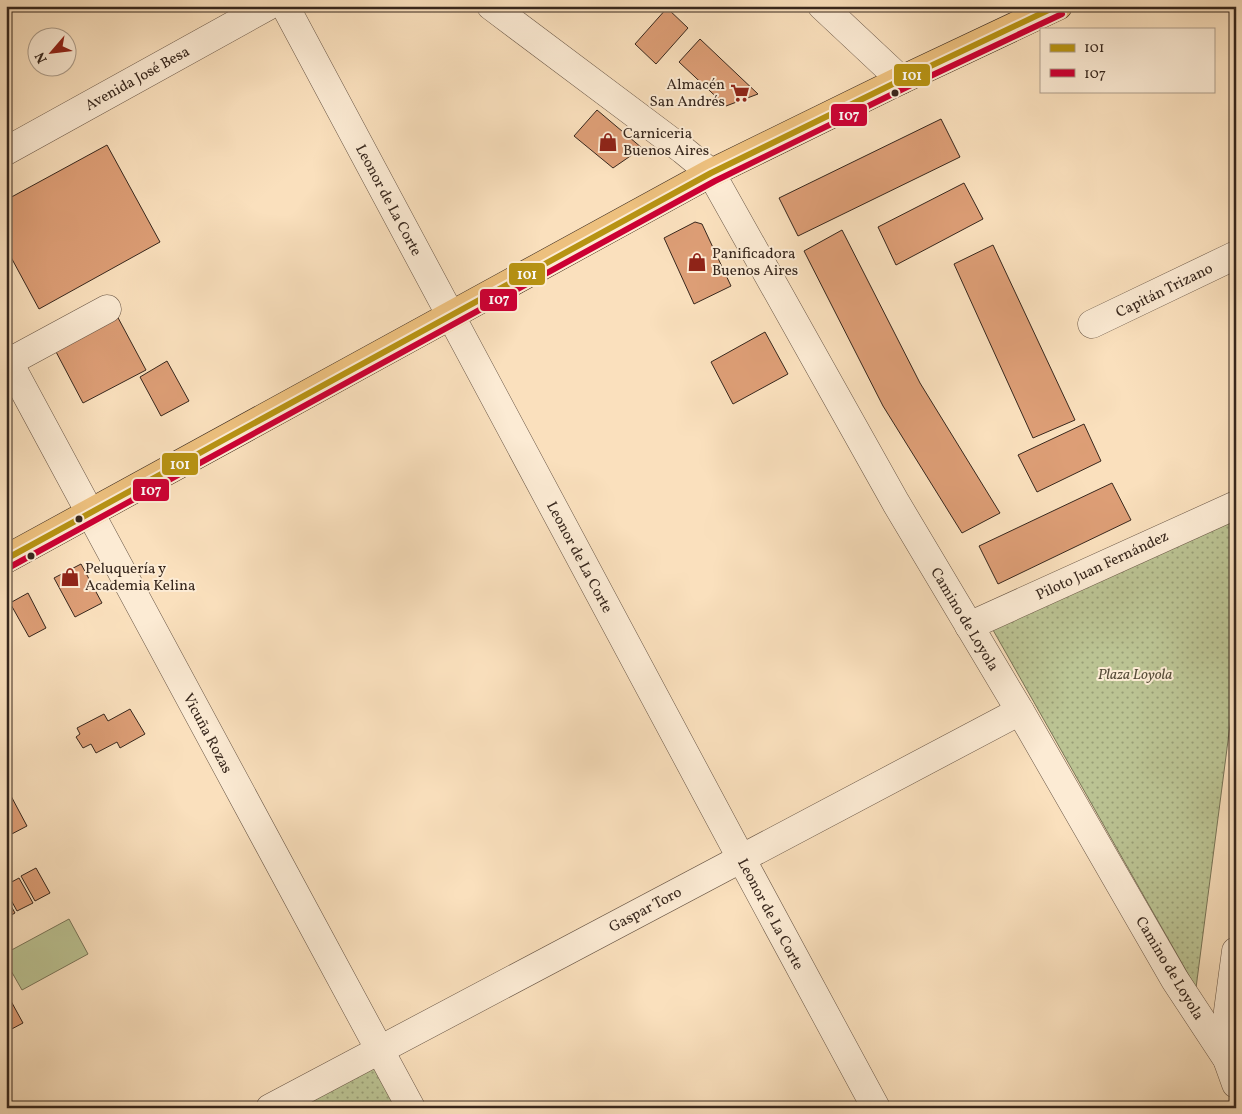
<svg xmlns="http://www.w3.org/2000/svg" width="1242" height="1114" font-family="Vollkorn,serif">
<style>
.park{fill:url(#park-dots);stroke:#797558}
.pitch{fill:#bbc393;stroke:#797558}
.building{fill:#dd9e76;stroke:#37271d}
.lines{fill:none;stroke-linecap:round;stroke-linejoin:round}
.minor-casing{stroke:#685545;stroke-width:29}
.major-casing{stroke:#37271d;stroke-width:29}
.minor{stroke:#fcebd4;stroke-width:28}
.major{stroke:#edc07e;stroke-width:28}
.bus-1-casing{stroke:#fcebd4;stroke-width:10}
.bus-2-casing{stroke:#fcebd4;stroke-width:10}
.bus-1{stroke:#b79313;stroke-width:6}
.bus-2{stroke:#c03;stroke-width:6}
.bus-dot{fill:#37271d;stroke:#fcebd4;stroke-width:2}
.labels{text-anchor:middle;stroke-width:4;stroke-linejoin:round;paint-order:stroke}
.street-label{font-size:15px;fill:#37271d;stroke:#fcebd4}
.poi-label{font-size:15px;fill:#37271d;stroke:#fcebd4;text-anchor:start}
.park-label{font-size:15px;font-style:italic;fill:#584e3a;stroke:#fcebd4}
.line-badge{stroke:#fcebd4;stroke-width:2}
.badge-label{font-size:14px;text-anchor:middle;font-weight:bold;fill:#fff}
</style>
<defs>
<pattern id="park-dots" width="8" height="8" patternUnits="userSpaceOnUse" patternTransform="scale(1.25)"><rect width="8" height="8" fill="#bbc393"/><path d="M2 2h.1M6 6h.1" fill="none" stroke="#999e77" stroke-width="1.8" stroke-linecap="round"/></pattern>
</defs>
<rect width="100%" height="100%" fill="#fae0bd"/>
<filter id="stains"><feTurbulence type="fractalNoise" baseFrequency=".004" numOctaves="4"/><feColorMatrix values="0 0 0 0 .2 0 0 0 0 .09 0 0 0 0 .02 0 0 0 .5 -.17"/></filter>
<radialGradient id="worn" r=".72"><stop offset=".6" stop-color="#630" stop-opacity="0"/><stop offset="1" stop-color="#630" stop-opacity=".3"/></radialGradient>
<g class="park">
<polygon points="1236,512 1236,679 1196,988 993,630"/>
<polygon points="378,1064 402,1108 295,1108"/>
</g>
<polygon class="pitch" points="69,919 88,954 22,990 6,962 6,953"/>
<g class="building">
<polygon points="667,8 688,28 656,64 635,44"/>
<polygon points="700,39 758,94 726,106 679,62"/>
<polygon points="597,110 642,148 613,168 574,136"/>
<polygon points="941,119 960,157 798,236 779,198"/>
<polygon points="107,145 160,242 39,309 6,248 6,200"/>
<polygon points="964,183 983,219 896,265 878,227"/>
<polygon points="695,222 702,224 731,286 694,304 664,238"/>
<polygon points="842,230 920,383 1000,513 962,533 883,406 804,251"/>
<polygon points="993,245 1075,420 1033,438 954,264"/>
<polygon points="116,314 146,370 83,403 54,348"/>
<polygon points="765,332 788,374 733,404 711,362"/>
<polygon points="167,361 189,401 161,416 140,377"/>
<polygon points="1084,424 1101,461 1037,492 1018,455"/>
<polygon points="1112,483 1131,520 998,584 979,546"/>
<polygon points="81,564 102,603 75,617 54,578"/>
<polygon points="28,593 46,628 29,637 10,603"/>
<polygon points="130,709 145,734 120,748 117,742 96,753 91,744 83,748 76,737 80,734 77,728 104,714 108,721"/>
<polygon points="11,796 27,826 6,837 6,799"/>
<polygon points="36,868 50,893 35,901 21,876"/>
<polygon points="19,878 33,903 17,911 6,891 6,885"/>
<polygon points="6,897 15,913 6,918"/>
<polygon points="6,992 23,1023 6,1032"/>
</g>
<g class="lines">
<g class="minor-casing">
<g id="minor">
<polyline points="285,6 741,858 876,1108"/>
<polyline points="491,6 683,150 711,173 896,503 1020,711 1175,980 1227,1059 1236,1084"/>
<polyline points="822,6 901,80"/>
<polyline points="6,151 268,6"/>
<polyline points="1092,324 1236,255"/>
<polyline points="6,357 411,1108"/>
<polyline points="9,362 107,309"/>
<polyline points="969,626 1236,505"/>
<polyline points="1227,1059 1228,1011 1236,951"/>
<polyline points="270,1108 1020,711"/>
</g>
</g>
<g class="major-casing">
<polyline id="major" points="6,559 711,173 901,80 1058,6"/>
</g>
<use href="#minor" class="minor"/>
<use href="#major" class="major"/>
<g class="bus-1-casing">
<polyline id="bus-1" points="6,559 711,173 901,80 1057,6"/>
</g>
<g class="bus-2-casing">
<polyline id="bus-2" points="10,567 715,181 905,88 1062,14"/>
</g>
<use href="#bus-1" class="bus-1"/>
<use href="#bus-2" class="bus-2"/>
</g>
<defs>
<g id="supermarket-bare" transform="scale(1.5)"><path d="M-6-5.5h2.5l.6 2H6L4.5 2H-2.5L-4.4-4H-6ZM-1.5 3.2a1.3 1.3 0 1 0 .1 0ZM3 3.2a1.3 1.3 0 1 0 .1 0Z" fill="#8f2418" stroke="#fcebd4" stroke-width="2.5" paint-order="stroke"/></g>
<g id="shop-bare" transform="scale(1.5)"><path d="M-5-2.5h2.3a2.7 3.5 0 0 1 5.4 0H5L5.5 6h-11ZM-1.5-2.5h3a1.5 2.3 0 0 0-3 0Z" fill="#8f2418" stroke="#fcebd4" stroke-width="2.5" paint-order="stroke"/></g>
</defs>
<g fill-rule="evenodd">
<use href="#supermarket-bare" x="740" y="93"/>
<use href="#shop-bare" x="608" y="142"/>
<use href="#shop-bare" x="697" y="262"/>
<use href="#shop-bare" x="70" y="577"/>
</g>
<g class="bus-dot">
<circle cx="895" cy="93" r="4.5"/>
<circle cx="79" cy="519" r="4.5"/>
<circle cx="31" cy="556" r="4.5"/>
</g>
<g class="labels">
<g class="street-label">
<text transform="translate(137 78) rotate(-29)" y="5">Avenida José Besa</text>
<text transform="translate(389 200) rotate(62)" y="5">Leonor de La Corte</text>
<text transform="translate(1164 290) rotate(-26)" y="5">Capitán Trizano</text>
<text transform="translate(580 557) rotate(62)" y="5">Leonor de La Corte</text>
<text transform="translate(1102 565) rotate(-25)" y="5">Piloto Juan Fernández</text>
<text transform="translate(965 619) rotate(59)" y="5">Camino de Loyola</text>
<text transform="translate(208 733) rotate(62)" y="5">Vicuña Rozas</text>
<text transform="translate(645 909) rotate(-28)" y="5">Gaspar Toro</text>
<text transform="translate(771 914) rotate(62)" y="5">Leonor de La Corte</text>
<text transform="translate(1170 968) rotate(59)" y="5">Camino de Loyola</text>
</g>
<g class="poi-label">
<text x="725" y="89" text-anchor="end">Almacén<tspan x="725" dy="17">San Andrés</tspan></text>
<text x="623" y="138">Carniceria<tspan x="623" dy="17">Buenos Aires</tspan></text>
<text x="712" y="258">Panificadora<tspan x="712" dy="17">Buenos Aires</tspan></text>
<text x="85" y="573">Peluquería y<tspan x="85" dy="17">Academia Kelina</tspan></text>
</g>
<g class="park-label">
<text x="1135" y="679">Plaza Loyola</text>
</g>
</g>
<g class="line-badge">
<rect x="893" y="63" width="38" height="24" rx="5" fill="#b79313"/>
<rect x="830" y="103" width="38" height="24" rx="5" fill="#c03"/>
<rect x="508" y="262" width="38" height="24" rx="5" fill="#b79313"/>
<rect x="479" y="288" width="39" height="24" rx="5" fill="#c03"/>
<rect x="161" y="452" width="38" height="24" rx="5" fill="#b79313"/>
<rect x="132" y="478" width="38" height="24" rx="5" fill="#c03"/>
</g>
<g class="badge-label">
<text x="912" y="80">101</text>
<text x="849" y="120">107</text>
<text x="527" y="279">101</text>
<text x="499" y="304">107</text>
<text x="180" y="469">101</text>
<text x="151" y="495">107</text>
</g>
<rect width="1242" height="1114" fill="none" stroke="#fae0bd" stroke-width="25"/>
<rect x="8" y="8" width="1227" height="1099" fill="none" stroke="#37271d" stroke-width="2.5"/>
<rect x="12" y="12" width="1217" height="1089" fill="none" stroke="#37271d"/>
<rect x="1040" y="28" width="175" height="65" fill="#fcebd4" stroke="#ad9d8b"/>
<rect x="1050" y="44" width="25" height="8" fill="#b79313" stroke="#ad9d8b"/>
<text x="1084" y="52" font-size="15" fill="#37271d">101</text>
<rect x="1050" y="69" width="25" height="8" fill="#cc0033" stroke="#ad9d8b"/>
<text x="1084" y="78" font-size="15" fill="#37271d">107</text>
<g transform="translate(52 52) rotate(242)"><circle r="24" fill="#fcebd4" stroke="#ad9d8b"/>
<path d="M0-4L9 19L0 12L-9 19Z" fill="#8f2418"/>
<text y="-8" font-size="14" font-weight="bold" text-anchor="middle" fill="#37271d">N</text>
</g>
<rect width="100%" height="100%" filter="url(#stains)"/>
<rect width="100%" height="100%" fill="url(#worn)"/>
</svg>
